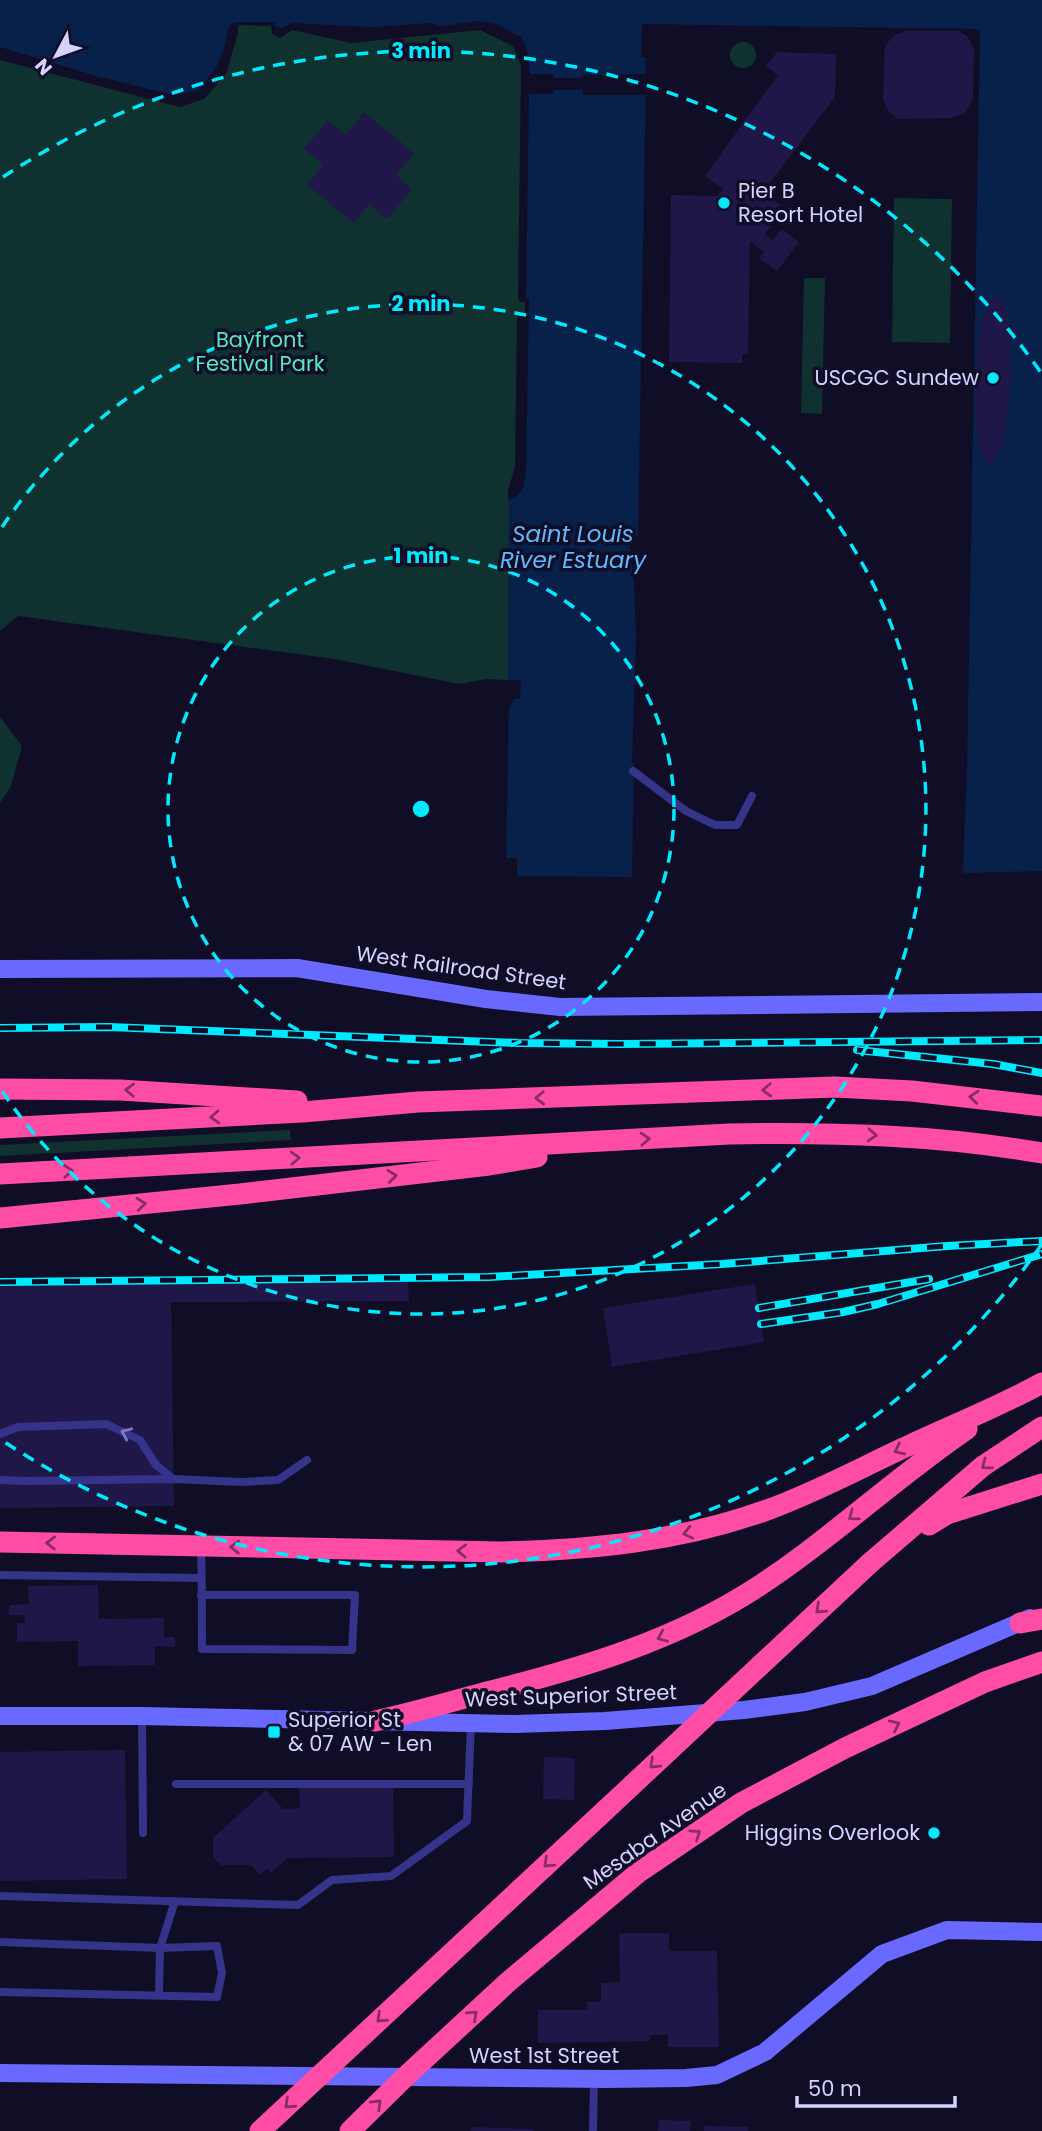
<svg xmlns="http://www.w3.org/2000/svg" width="1042" height="2131" font-family="Poppins,sans-serif">
<style>
.green{fill:#0f312f}
.water{fill:#07214b}
.pier{fill:#100d27}
.building{fill:#201749}
.lines{fill:none;stroke-linecap:round;stroke-linejoin:round}
.lane{stroke:#35338a;stroke-width:8}
.secondary{stroke:#6a69ff;stroke-width:18}
.highway{stroke:#ff4da6;stroke-width:21}
.rail-casing{stroke:#00e9fd;stroke-width:8}
.rail{stroke:#100d27;stroke-width:5;stroke-dasharray:16;stroke-linecap:butt}
.highway-bridge{stroke:#ff4da6;stroke-width:21}
.oneway{stroke:#882d66}
.oneway2{stroke:#7d7bbf}
.ring{fill:none;stroke:#00e9fd;stroke-width:3.5;stroke-dasharray:12 9}
.poi-dot{fill:#00e9fd;stroke:#100d27;stroke-width:2.5}
.labels{text-anchor:middle;stroke-width:7;stroke-linejoin:round;paint-order:stroke}
.poi-label{font-size:21px;fill:#d6d2ff;stroke:#100d27;text-anchor:start}
.park-label{font-size:21px;fill:#52ebc1;stroke:#100d27}
.street-label{font-size:21px;fill:#d6d2ff;stroke:#100d27}
.water-label{font-size:23px;font-style:italic;fill:#60b9ff;stroke:#100d27}
.centre{fill:#00e9fd;stroke:#100d27;stroke-width:3.5}
.ring-label{font-size:21px;text-anchor:middle;font-weight:bold;fill:#00e9fd;stroke:#100d27;stroke-width:7;stroke-linejoin:round;paint-order:stroke}
</style>
<rect width="100%" height="100%" fill="#100d27"/>
<g class="green">
<polygon points="235,22 291,26 480,26 516,43 524,65 529,299 519,466 509,499 508,680 486,679 459,684 334,659 18,616 0,631 0,57"/>
<circle cx="743" cy="55" r="13"/>
<polygon points="894,198 952,199 950,343 892,342"/>
<polygon points="804,278 825,278 822,414 801,413"/>
<polygon points="0,717 22,746 11,786 0,803"/>
<polygon points="290,1130 291,1140 0,1156 0,1145"/>
</g>
<polygon class="water" points="0,0 1042,0 1042,871 965,873 960,871 962,771 967,771 980,31 978,29 643,24 642,26 641,57 645,57 646,75 632,877 517,876 517,858 506,858 509,709 514,699 520,699 521,680 508,680 509,499 519,466 529,299 521,298 524,65 516,44 480,26 351,39 292,26 275,32 274,22 235,22 235,32 202,96 180,104 0,57"/>
<g class="pier">
<polygon points="478,21 496,24 521,37 525,43 529,60 530,74 553,74 554,78 582,78 583,75 646,74 646,95 583,95 583,90 554,90 553,94 529,94 526,298 529,299 526,470 523,489 515,498 508,500 508,491 515,466 517,317 520,314 525,314 525,302 520,302 518,299 521,66 513,46 480,30 351,43 292,30 280,38 272,34 271,26 238,25 238,33 226,74 204,99 180,107 0,60 0,47 96,76 169,94 186,93 199,90 216,68 224,49 229,26 235,22 275,22 275,27 283,28 292,23 373,27 430,23 442,26"/>
<polygon points="633,536 637,536 641,548 637,766 632,763 636,635 634,585 629,538"/>
<polygon points="960,771 967,771 963,871 957,871 959,775"/>
</g>
<g class="building">
<polygon points="905,31 959,31 968,37 974,50 973,99 965,113 952,118 898,119 889,112 883,100 885,46 893,36"/>
<polygon points="777,52 836,54 835,97 763,192 784,208 765,234 773,240 782,229 799,242 777,271 759,258 764,252 750,241 748,354 742,354 742,363 669,362 671,195 717,196 723,189 705,176 778,75 766,66"/>
<polygon points="364,112 414,153 396,175 412,189 387,219 369,204 354,223 307,185 323,165 304,149 328,120 346,135"/>
<polygon points="996,295 1004,305 1009,329 1011,376 1004,439 999,453 992,466 989,466 980,449 978,439 975,411 976,381 978,341 982,320 990,302"/>
<polygon points="408,1281 409,1301 171,1302 174,1506 0,1508 0,1284"/>
<polygon points="755,1284 764,1342 612,1367 603,1308"/>
<polygon points="98,1585 99,1619 164,1618 164,1637 175,1637 175,1647 155,1646 155,1665 78,1666 78,1641 17,1642 17,1623 25,1623 25,1615 9,1615 9,1605 29,1604 28,1586"/>
<polygon points="125,1750 127,1879 0,1881 0,1752"/>
<polygon points="544,1757 575,1758 574,1800 543,1799"/>
<polygon points="299,1788 393,1788 394,1857 288,1858 271,1873 267,1869 260,1875 251,1865 221,1865 213,1857 213,1838 266,1790 283,1809 300,1808"/>
<polygon points="619,1933 669,1933 669,1951 717,1951 719,2047 668,2047 668,2035 650,2035 650,2041 538,2043 538,2010 587,2010 587,2002 601,2002 601,1983 620,1982"/>
<polygon points="659,2120 691,2121 690,2131 658,2131"/>
<polygon points="704,2126 748,2127 748,2131 704,2131"/>
<polygon points="473,2127 533,2129 533,2131 470,2131"/>
</g>
<g class="lines">
<g class="lane">
<polyline points="633,771 686,811 715,825 737,825 752,796"/>
<polyline points="0,1434 18,1427 106,1424 140,1440 156,1465 173,1479"/>
<polyline points="0,1480 27,1481 173,1479 241,1482 278,1480 307,1460"/>
<path d="M201,1546C202,1581 202,1615 202,1649L352,1650L355,1595H201"/>
<polyline points="0,1575 201,1578"/>
<polyline points="142,1716 143,1833"/>
<polyline points="176,1784 469,1784"/>
<polyline points="0,1896 298,1905 332,1880 391,1876 467,1821 471,1723"/>
<polyline points="0,1942 160,1948 217,1946 222,1973 217,1997 0,1992"/>
<polyline points="159,1995 160,1948 175,1901"/>
<polyline points="593,2131 594,2079"/>
</g>
<g class="secondary">
<polyline points="0,969 297,968 486,999 560,1007 1042,1002"/>
<polyline points="0,1716 142,1716 515,1724 605,1721 744,1710 805,1702 872,1686 1030,1618"/>
<polyline points="0,2073 607,2079 686,2078 717,2075 765,2052 882,1954 947,1930 1042,1932"/>
</g>
<g class="highway">
<polyline points="0,1089 120,1090 297,1101"/>
<polyline points="0,1128 303,1112 418,1102 835,1087 912,1091 1042,1106"/>
<path d="M0,1174L729,1134C834,1132 938,1135 1042,1153"/>
<polyline points="0,1218 240,1194 489,1165 537,1157"/>
<polyline points="929,1525 947,1514 1042,1484"/>
<path d="M0,1542L501,1552C592,1550 681,1541 767,1510C817,1492 864,1466 912,1444C955,1424 1000,1406 1042,1383"/>
<polyline points="870,1563 983,1466 1042,1427"/>
<polyline points="1020,1623 1042,1619"/>
<path d="M375,1721C412,1713 447,1703 483,1693C579,1669 675,1641 759,1586C832,1538 895,1478 967,1429"/>
<polyline points="260,2131 598,1817"/>
<polyline points="350,2131 404,2078 508,1982 639,1872 741,1803 845,1748 985,1682 1042,1662"/>
</g>
<g class="rail-casing">
<g id="rail">
<polyline points="0,1028 109,1027 518,1043 619,1044 1042,1040"/>
<polyline points="857,1050 993,1064 1042,1073"/>
<polyline points="0,1282 489,1277 722,1264 947,1246 1042,1241"/>
<polyline points="759,1308 929,1279"/>
<polyline points="761,1324 843,1312 878,1304 1042,1254"/>
</g>
</g>
<use href="#rail" class="rail"/>
<polyline class="highway-bridge" points="598,1817 870,1563"/>
</g>
<defs><path id="oneway-chevron" d="M-2-3.5L2.5 0L-2 3.5" fill="none" stroke-width="1.6" stroke-linecap="round" stroke-linejoin="round" transform="scale(1.75)"/></defs>
<g class="oneway">
<use href="#oneway-chevron" transform="translate(130 1090) rotate(-178)"/>
<use href="#oneway-chevron" transform="translate(767 1090) rotate(178)"/>
<use href="#oneway-chevron" transform="translate(974 1097) rotate(-175)"/>
<use href="#oneway-chevron" transform="translate(540 1098) rotate(178)"/>
<use href="#oneway-chevron" transform="translate(215 1117) rotate(177)"/>
<use href="#oneway-chevron" transform="translate(872 1135) rotate(3)"/>
<use href="#oneway-chevron" transform="translate(645 1139) rotate(-3)"/>
<use href="#oneway-chevron" transform="translate(295 1158) rotate(-3)"/>
<use href="#oneway-chevron" transform="translate(68 1171) rotate(-3)"/>
<use href="#oneway-chevron" transform="translate(392 1176) rotate(-7)"/>
<use href="#oneway-chevron" transform="translate(141 1204) rotate(-6)"/>
<use href="#oneway-chevron" transform="translate(899 1450) rotate(154)"/>
<use href="#oneway-chevron" transform="translate(986 1465) rotate(143)"/>
<use href="#oneway-chevron" transform="translate(853 1516) rotate(143)"/>
<use href="#oneway-chevron" transform="translate(688 1533) rotate(167)"/>
<use href="#oneway-chevron" transform="translate(51 1543) rotate(-179)"/>
<use href="#oneway-chevron" transform="translate(235 1547) rotate(-179)"/>
<use href="#oneway-chevron" transform="translate(462 1551) rotate(-179)"/>
<use href="#oneway-chevron" transform="translate(820 1609) rotate(137)"/>
<use href="#oneway-chevron" transform="translate(662 1637) rotate(157)"/>
<use href="#oneway-chevron" transform="translate(895 1725) rotate(-25)"/>
<use href="#oneway-chevron" transform="translate(654 1764) rotate(137)"/>
<use href="#oneway-chevron" transform="translate(696 1834) rotate(-34)"/>
<use href="#oneway-chevron" transform="translate(548 1863) rotate(137)"/>
<use href="#oneway-chevron" transform="translate(473 2015) rotate(-42)"/>
<use href="#oneway-chevron" transform="translate(381 2018) rotate(137)"/>
<use href="#oneway-chevron" transform="translate(289 2104) rotate(137)"/>
<use href="#oneway-chevron" transform="translate(377 2104) rotate(-44)"/>
</g>
<use class="oneway2" href="#oneway-chevron" transform="translate(126 1433) rotate(-156)"/>
<g class="ring">
<circle cx="421" cy="809" r="253"/>
<path d="M2 527A505 505 0 1 1 2 1091"/>
<path d="M1042 1244A758 758 0 0 1 3 1441M3 177A758 758 0 0 1 1042 374"/>
</g>
<g class="poi-dot">
<circle cx="724" cy="203" r="7"/>
<circle cx="993" cy="378" r="7"/>
<rect x="267" y="1725" width="14" height="14" rx="3.5"/>
<circle cx="934" cy="1833" r="7"/>
</g>
<g class="labels">
<g class="poi-label">
<text x="738" y="198">Pier B<tspan x="738" dy="24">Resort Hotel</tspan></text>
<text x="979" y="385" text-anchor="end">USCGC Sundew</text>
<text x="288" y="1727">Superior St<tspan x="288" dy="24">&amp; 07 AW - Len</tspan></text>
<text x="920" y="1840" text-anchor="end">Higgins Overlook</text>
</g>
<g class="park-label">
<text x="260" y="347">Bayfront<tspan x="260" dy="24">Festival Park</tspan></text>
</g>
<g class="street-label">
<text transform="translate(461 968) rotate(8)" y="7">West Railroad Street</text>
<text transform="translate(571 1696) rotate(-2)" y="7">West Superior Street</text>
<text transform="translate(655 1836) rotate(-35)" y="7">Mesaba Avenue</text>
<text x="544" y="2063">West 1st Street</text>
</g>
<g class="water-label">
<text x="573" y="542">Saint Louis<tspan x="573" dy="26">River Estuary</tspan></text>
</g>
</g>
<circle cx="421" cy="809" r="10" class="centre"/>
<g class="ring-label">
<text x="421" y="58">3 min</text>
<text x="421" y="311">2 min</text>
<text x="421" y="563">1 min</text>
</g>
<g transform="translate(56 56) rotate(229)" stroke="#100d27" stroke-width="5" paint-order="stroke">
<path d="M0-5L12 26L0 18L-12 26Z" fill="#d6d2ff"/>
<text y="-10" font-size="19" font-weight="bold" text-anchor="middle" fill="#d6d2ff">N</text>
</g>
<path d="M797 2096v10h158v-10" fill="none" stroke="#d6d2ff" stroke-width="3.5"/>
<text x="808" y="2096" font-size="21" fill="#d6d2ff" stroke="#100d27" stroke-width="5" paint-order="stroke">50 m</text>
</svg>
